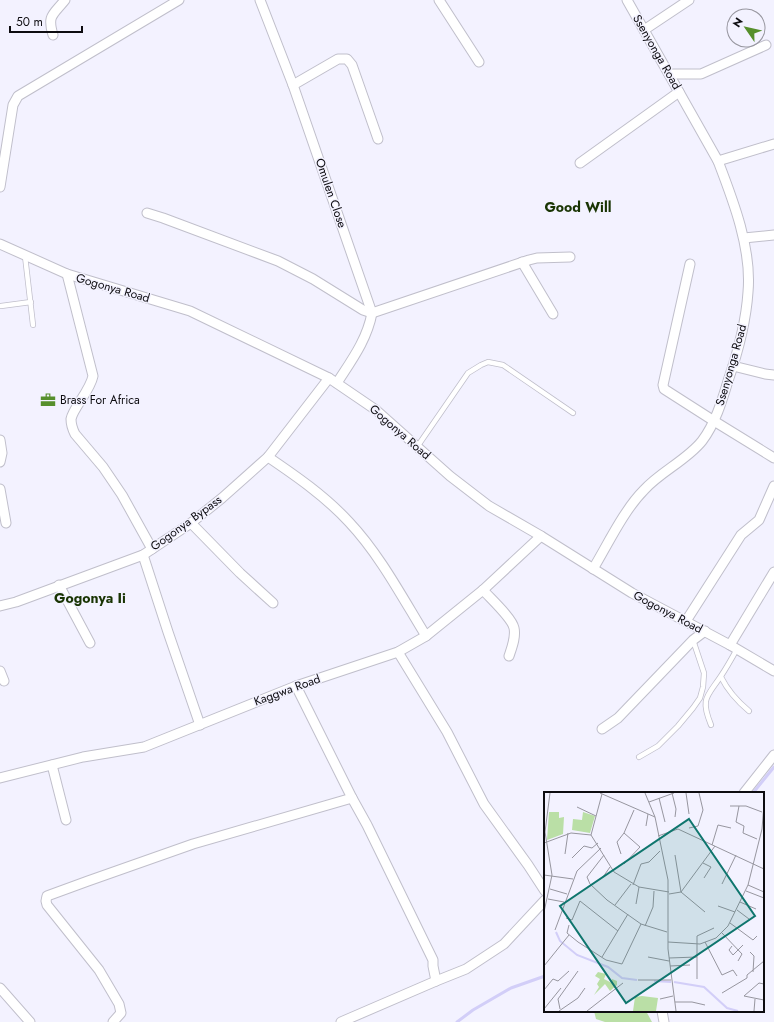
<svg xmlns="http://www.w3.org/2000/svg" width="774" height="1022" font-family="Jost,sans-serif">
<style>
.green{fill:#badfa6}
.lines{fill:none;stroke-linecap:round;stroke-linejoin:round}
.stream{stroke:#d2cef8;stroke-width:3}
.lane-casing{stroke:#c0bfcb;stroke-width:6}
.street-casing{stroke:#c0bfcb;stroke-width:11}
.lane{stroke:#fff;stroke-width:4.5}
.street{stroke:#fff;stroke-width:9}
.labels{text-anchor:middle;stroke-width:3;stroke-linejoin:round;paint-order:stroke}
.street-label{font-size:12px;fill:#0d0c10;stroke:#f3f2ff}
.poi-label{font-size:12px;fill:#0d0c10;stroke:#f3f2ff;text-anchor:start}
.quarter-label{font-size:14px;font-weight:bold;fill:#193403;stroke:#f3f2ff}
.inset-river{fill:none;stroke:#d2cef8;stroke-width:2}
.inset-road{fill:none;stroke:#97969f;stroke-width:1}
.view{fill:#0f766e;fill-opacity:0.15;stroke:#0f766e;stroke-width:2}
.inset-edge{fill:none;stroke:#0d0c10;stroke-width:2}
</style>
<rect width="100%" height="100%" fill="#f3f2ff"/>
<polygon class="green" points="594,1011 646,1011 652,1022 605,1022 596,1019"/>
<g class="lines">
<g class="stream">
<polyline points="753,793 774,767"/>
<polyline points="457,1022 473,1010 511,988 545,976"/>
</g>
<g class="lane-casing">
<g id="lane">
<polyline points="25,256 33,325"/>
<polyline points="1,306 31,302"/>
<polyline points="417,447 468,373 481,365 488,362 503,365 573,413"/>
<path d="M721,677C728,691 737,701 749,711"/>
<path d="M711,725C700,698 707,697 721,676C727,667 732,658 737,649"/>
<polyline points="639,757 658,746 678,726 693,708 700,698 703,687 704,673 693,640"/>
</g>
</g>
<g class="street-casing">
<g id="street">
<path d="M260,0L293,85L372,313C367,340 351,361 337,383"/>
<polyline points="439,0 479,62"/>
<polyline points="644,30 689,0"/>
<path d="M53,35C47,15 53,15 65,0"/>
<polyline points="669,74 701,74 766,45"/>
<polyline points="293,85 338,59 347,59 352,65 378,139"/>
<polyline points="718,161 774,144"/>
<polyline points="580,163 679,92"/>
<polyline points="0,187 13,105 18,96 179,0"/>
<polyline points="147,213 163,218 278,261 313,279 363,310 372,313 529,260 537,258 570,257"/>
<polyline points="744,238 774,235"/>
<polyline points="0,244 67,274 190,311 329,378 376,410 450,476 489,506 541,536 632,593 730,645 774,671"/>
<polyline points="522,262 553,314"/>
<polyline points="690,264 663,385 664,389 714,421 774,458"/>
<path d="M67,274L93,376C90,391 73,408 71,419C71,425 73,430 75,434L103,467L122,495L152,549"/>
<polyline points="733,366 765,374 774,375"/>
<polyline points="0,440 2,453 0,462"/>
<path d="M268,457C296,476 325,496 349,522C380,555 402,597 426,636"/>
<polyline points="0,489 6,523"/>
<polyline points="191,523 240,573 273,603"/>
<polyline points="143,555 168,632 200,725"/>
<path d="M593,569C608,544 624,510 644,490C660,472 687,460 702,441C715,424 722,401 728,381C738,352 746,323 748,292C752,249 733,200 718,161L627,0"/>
<polyline points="59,585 90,643"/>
<path d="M483,590C490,598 512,618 514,628C516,637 512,647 509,656"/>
<polyline points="0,606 16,602 143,555 191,523 222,498 268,457 329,378"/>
<polyline points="686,621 741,535 759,520 774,486"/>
<polyline points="730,645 774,572"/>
<polyline points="398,652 447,732 484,804 528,865 545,891"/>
<polyline points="0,671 4,681"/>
<polyline points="296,686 352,798 367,825 433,960 433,966 436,981"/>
<polyline points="602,729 618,718 693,640 705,631"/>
<polyline points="52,765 66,820"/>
<polyline points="0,778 83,757 144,747 296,686 398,652 426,636 483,590 541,536"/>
<polyline points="744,793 774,755"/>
<polyline points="0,988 30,1022"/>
<polyline points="662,1011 664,1022"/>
<polyline points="113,1022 121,1013 119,1004 99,970 47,905 46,901 47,896 88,881 193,844 352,798"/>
<polyline points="341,1022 436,981 466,969 504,944 545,900"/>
</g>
</g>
<use href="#lane" class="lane"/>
<use href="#street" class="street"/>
</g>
<defs>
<g id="office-bare" transform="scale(1.2)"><path d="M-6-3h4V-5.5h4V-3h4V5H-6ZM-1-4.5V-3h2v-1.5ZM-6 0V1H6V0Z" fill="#568f2c" stroke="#f3f2ff" stroke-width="2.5" paint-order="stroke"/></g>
</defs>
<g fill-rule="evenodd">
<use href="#office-bare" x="48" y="400"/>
</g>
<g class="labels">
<g class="street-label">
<text transform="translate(657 52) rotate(60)" y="4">Ssenyonga Road</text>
<text transform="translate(331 193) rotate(71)" y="4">Omulen Close</text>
<text transform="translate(113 288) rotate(16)" y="4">Gogonya Road</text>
<text transform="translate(731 365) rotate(-74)" y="4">Ssenyonga Road</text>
<text transform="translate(400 432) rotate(41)" y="4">Gogonya Road</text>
<text transform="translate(186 523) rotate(-36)" y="4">Gogonya Bypass</text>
<text transform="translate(668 612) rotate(28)" y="4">Gogonya Road</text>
<text transform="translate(287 690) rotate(-20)" y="4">Kaggwa Road</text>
</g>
<g class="poi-label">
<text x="60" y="404">Brass For Africa</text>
</g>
<g class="quarter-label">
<text x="578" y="212">Good Will</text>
<text x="90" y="603">Gogonya Ii</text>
</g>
</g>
<g transform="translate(544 792)">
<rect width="220" height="220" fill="#f3f2ff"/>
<path d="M5,20H15V26L20,25L19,42L3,48ZM39,20L51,24L46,41L28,38L29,27L38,28ZM54,180L62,182L60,187L68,191V187L73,189V193L66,199L61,192L50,203L55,195L53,192L56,187L51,184ZM98,204L114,206L112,219H89L91,205Z" fill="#badfa6"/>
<path class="inset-river" d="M12,140L16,149L33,163L64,175L78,186L93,188M110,189L127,190M130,190L160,195L183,216L194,219"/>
<path class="inset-road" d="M56,1L111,25M101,1L111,25L124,88V157L132,219M128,1L132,17L131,25M142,1L145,22M115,6L121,30M105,10L130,1M186,14H202L218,20M195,14L192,30L200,34L199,41L213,47M33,15L52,24M102,34L104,22M145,36L154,34L159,18L155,1M47,43L70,80L95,95L125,100M47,43L58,2M114,44L134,37L220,77M0,51L27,41L47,43M168,53L174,33L187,36M21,62L24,41M77,62L73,50L80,41L90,18M60,63L43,85L46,92L63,108L97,132L123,140M131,63L137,100L161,120M28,66L40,54L48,56L54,51M159,71L167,75L160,86M80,72L96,55L80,41M0,83L29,87M59,85L66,75M178,92L192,63M89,93L97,72L105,70L116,59M204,93L220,100M6,97L23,102M202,99L220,106M125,102L137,100L171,54M4,107L20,110M196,110L212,117M92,112L95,95M71,113L87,92M174,114L191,120M193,118L205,127M0,120L8,83L1,40L6,1M22,126L28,128L36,109L74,139M186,131L209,148L213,144M25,133L23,141L34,150L62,168L78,172L97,132M101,134L109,115L110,99M11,138L33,79L57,56M178,141L198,162L194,169M124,150L156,152L172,146L184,134L204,93L218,37L220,12M161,150L178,183L189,178L193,184M188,154L185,158L189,163L199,153M206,160L210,164L209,180M58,165L84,122M104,165L125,169M125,166L153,165M0,174L25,143M126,174L146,173M153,187V144L170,136M94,188H127M220,192L215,191L200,204L220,208M0,198L9,187L14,189L25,179M178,201L203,186V183L220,169M116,207L129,204M131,210H148L161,213M0,217L17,196M16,217L14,207L34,179M15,219L34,206L41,196M43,219L79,191M210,219L211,207"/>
<path class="view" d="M145,27L211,124L82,211L16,114Z"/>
<rect width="220" height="220" class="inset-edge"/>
</g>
<g transform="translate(746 28) rotate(304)"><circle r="19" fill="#f3f2ff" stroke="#97969f"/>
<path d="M0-3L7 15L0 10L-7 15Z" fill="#568f2c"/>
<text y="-6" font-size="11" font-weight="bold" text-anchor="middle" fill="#0d0c10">N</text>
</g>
<path d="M10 26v6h72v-6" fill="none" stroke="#0d0c10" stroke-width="2"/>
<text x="16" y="26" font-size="12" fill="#0d0c10" stroke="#f3f2ff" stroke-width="3" paint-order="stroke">50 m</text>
</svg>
